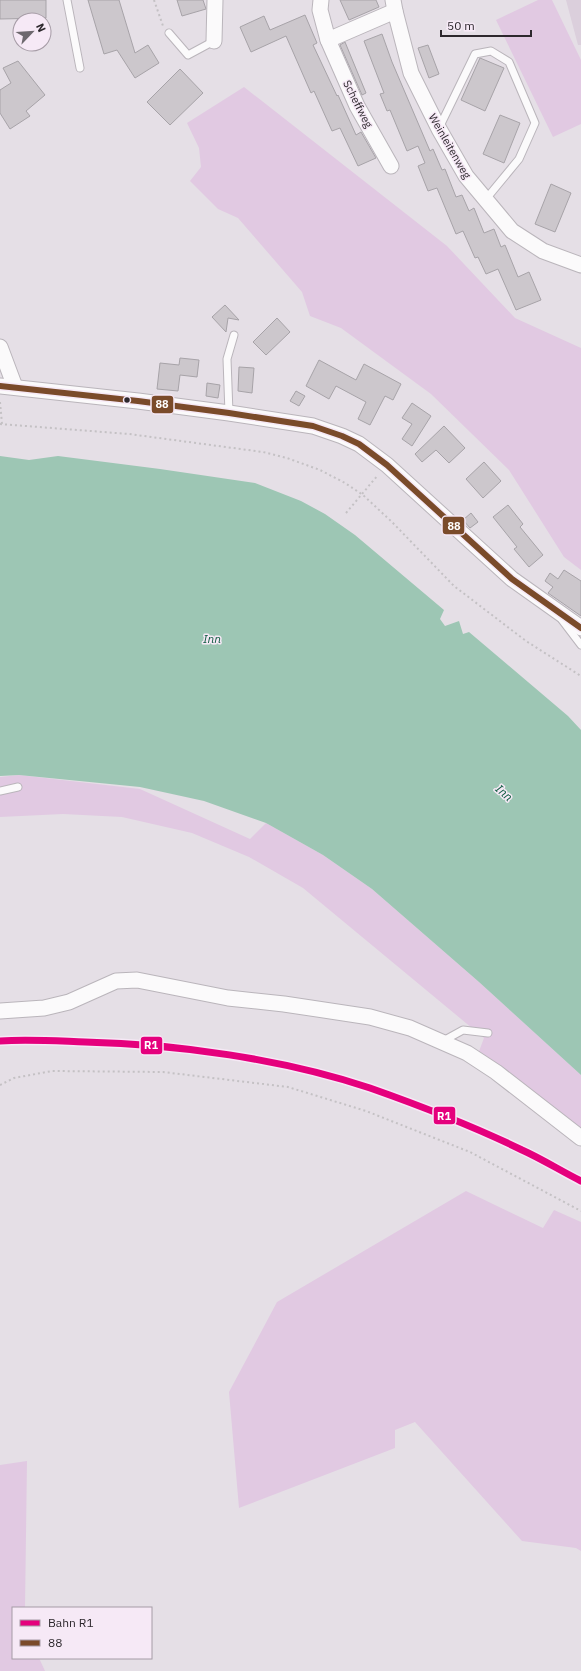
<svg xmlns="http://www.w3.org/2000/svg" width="581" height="1671" font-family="'IBM Plex Sans',sans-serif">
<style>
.built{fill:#dbcfdc}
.green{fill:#e1c9e2}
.water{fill:#9dc6b4}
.building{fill:#ccc7cc;stroke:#a7a3a8}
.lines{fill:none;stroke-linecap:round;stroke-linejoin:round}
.lane-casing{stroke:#bab5bb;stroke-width:9}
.street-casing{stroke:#bab5bb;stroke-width:17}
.path{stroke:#c4c1c4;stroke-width:2;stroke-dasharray:2 3;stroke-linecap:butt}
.lane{stroke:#fbfafb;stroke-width:7}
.street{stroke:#fbfafb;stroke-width:15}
.bus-1-casing{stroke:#f6e9f6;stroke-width:9}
.bus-1{stroke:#7a4b2a;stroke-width:6}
.rail-1-casing{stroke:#f6e9f6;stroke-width:10}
.rail-1{stroke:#e5007d;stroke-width:7}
.bus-dot{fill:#2d282d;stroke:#f6e9f6;stroke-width:1.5}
.labels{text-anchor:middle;stroke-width:3;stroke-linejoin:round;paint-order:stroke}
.street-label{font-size:11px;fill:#2d282d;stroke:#f6e9f6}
.water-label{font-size:12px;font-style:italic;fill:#105c42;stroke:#f6e9f6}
.line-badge{stroke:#f6e9f6;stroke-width:1.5}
.badge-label{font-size:11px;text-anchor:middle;font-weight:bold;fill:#fff}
</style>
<rect width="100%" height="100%" fill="#e5dfe6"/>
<polygon class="built" points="566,0 581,0 581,45 578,45"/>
<g class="green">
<polygon points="538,0 552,0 581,60 581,124 553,137 496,20"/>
<polygon points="244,87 447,246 515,318 581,348 581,570 564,557 509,470 431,394 341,328 310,316 302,292 238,218 218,209 190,181 201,167 199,148 187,123"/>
<polygon points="19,775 140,789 250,839 266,823 323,855 372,889 479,982 581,1075 581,1136 478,1054 484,1038 303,888 249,857 192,833 122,817 63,814 0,817 0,777"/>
<polygon points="466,1191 543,1228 554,1210 581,1222 581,1551 576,1548 522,1541 415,1422 395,1430 395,1448 239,1508 229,1392 277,1302"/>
<polygon points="27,1461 25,1608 13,1608 13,1658 39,1658 45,1671 0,1671 0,1465"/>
</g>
<polygon class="water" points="0,456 29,460 58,456 160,469 255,483 301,501 325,514 355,535 444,610 440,619 445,626 459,621 463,634 469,632 568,716 581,730 581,1075 479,982 372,889 323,855 266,823 204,801 140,787 19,775 0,776"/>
<g class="building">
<polygon points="0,0 46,0 46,18 0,19"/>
<polygon points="88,0 119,0 135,53 148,45 159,63 135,78 117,50 104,54"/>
<polygon points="177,0 203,0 206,9 182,16"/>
<polygon points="340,0 376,0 379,7 349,20"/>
<polygon points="305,15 317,43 313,45 337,96 338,95 356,135 361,132 376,158 358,166 340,128 332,131 314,91 311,93 286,36 251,52 240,27 264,16 270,30"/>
<polygon points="382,34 392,62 430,151 433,149 442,170 445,169 456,197 462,195 469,211 474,208 484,233 494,229 501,247 505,245 518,277 529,272 541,300 516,310 498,269 486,274 478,257 475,258 463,231 456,234 437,188 428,191 418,166 425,163 418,146 407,151 390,110 387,111 380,94 384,93 364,41"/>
<polygon points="345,42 366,93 362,95 340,45"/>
<polygon points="428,45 439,74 429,78 418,48"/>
<polygon points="480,58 504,68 485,111 461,100"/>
<polygon points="18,61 45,95 26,111 30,116 10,129 0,113 0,90 11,83 3,68"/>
<polygon points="180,69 203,93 170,125 147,102"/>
<polygon points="500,115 520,123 504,163 483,154"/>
<polygon points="551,184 571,193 555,232 535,224"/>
<polygon points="225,305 239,320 228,318 226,332 212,317"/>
<polygon points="277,318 290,332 266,355 253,342"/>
<polygon points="180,358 199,360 197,377 180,375 178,391 157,389 160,363 179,365"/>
<polygon points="319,360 356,380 364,364 401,384 393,400 385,396 370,425 358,419 366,402 336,386 329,399 306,386"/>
<polygon points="239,367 254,368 252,393 238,391"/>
<polygon points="207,383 220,385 218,398 206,396"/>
<polygon points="296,391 305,396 299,406 290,401"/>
<polygon points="412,403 431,416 412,446 402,439 412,424 402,418"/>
<polygon points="444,426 465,448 449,463 436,450 422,462 415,454"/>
<polygon points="484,462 501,481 483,498 466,479"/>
<polygon points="508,505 523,524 520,527 543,555 529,567 514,549 517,547 493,517"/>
<polygon points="471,513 478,522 470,528 463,520"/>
<polygon points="564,570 581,581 581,616 548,593 553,587 545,581 550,573 558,579"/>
</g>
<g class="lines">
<g class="lane-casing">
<g id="lane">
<polyline points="67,0 80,68"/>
<polyline points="169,33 188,55 214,41"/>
<polyline points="439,128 475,54 491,51 509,62 535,123 519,159 486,199"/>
<polyline points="229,413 227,359 234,335"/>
<polyline points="562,620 581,645"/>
<polyline points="0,791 18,787"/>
<polyline points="443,1041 463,1030 488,1033"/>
</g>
</g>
<g class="street-casing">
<g id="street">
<polyline points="321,0 320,10 328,40 357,106 391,166"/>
<polyline points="393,0 395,11 411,73 439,129 466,176 512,231 543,251 581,265"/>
<polyline points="328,40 395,11"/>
<polyline points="214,41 215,0"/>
<polyline points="0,347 15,387"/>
<polyline points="0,386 138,401 229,413 313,426 342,436 359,444 387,465 512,579 581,628"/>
<polyline points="0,1011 44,1008 69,1002 116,981 137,980 228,998 284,1004 370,1017 410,1028 467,1053 496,1072 581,1138"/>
</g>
</g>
<g class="path">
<polyline points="154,0 163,26"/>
<polyline points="0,402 2,424"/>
<polyline points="0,424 129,434 263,452 287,458 320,470 345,483 363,495 392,522 454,586 526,641 581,676"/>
<polyline points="346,513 378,475"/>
<polyline points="0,1085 14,1078 52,1071 163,1072 288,1087 366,1111 470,1152 581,1211"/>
</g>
<use href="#lane" class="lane"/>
<use href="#street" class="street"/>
<g class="bus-1-casing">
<polyline id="bus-1" points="0,386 138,401 229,413 313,426 342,436 359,444 387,465 512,579 581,628"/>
</g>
<use href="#bus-1" class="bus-1"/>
<g class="rail-1-casing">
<path id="rail-1" d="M0,1041C28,1039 57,1041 85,1042C177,1044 283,1059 370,1088C421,1106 473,1126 522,1150C542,1159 561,1171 581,1181"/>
</g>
<use href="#rail-1" class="rail-1"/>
</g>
<circle class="bus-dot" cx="127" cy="400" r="3.5"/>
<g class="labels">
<g class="street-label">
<text transform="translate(358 104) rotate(63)" y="4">Scheffweg</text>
<text transform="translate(450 146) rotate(60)" y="4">Weinleitenweg</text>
</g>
<g class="water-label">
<text x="212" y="643">Inn</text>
<text transform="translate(504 793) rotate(41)" y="4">Inn</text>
</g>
</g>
<g class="line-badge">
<rect x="151" y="395" width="23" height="19" rx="4" fill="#7a4b2a"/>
<rect x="442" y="516" width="23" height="19" rx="4" fill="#7a4b2a"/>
<rect x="140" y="1036" width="23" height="19" rx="4" fill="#e5007d"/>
<rect x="433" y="1106" width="23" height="19" rx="4" fill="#e5007d"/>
</g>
<g class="badge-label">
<text x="162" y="408">88</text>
<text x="454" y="530">88</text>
<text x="151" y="1049">R1</text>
<text x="444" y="1120">R1</text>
</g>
<rect x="12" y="1607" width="140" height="52" fill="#f6e9f6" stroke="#a69ca6"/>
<rect x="20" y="1620" width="20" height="6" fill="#e5007d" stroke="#a69ca6"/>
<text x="48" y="1627" font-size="12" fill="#2d282d">Bahn R1</text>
<rect x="20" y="1640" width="20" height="6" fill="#7a4b2a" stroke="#a69ca6"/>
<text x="48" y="1647" font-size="12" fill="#2d282d">88</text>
<g transform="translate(32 32) rotate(65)"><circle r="19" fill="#f6e9f6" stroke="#a69ca6"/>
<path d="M0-3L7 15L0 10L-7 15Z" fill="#6d686e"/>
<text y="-6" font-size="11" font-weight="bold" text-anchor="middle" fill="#2d282d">N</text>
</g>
<path d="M441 30v6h90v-6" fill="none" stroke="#2d282d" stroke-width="2"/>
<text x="447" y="30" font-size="12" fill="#2d282d" stroke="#f6e9f6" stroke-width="3" paint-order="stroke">50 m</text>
</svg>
